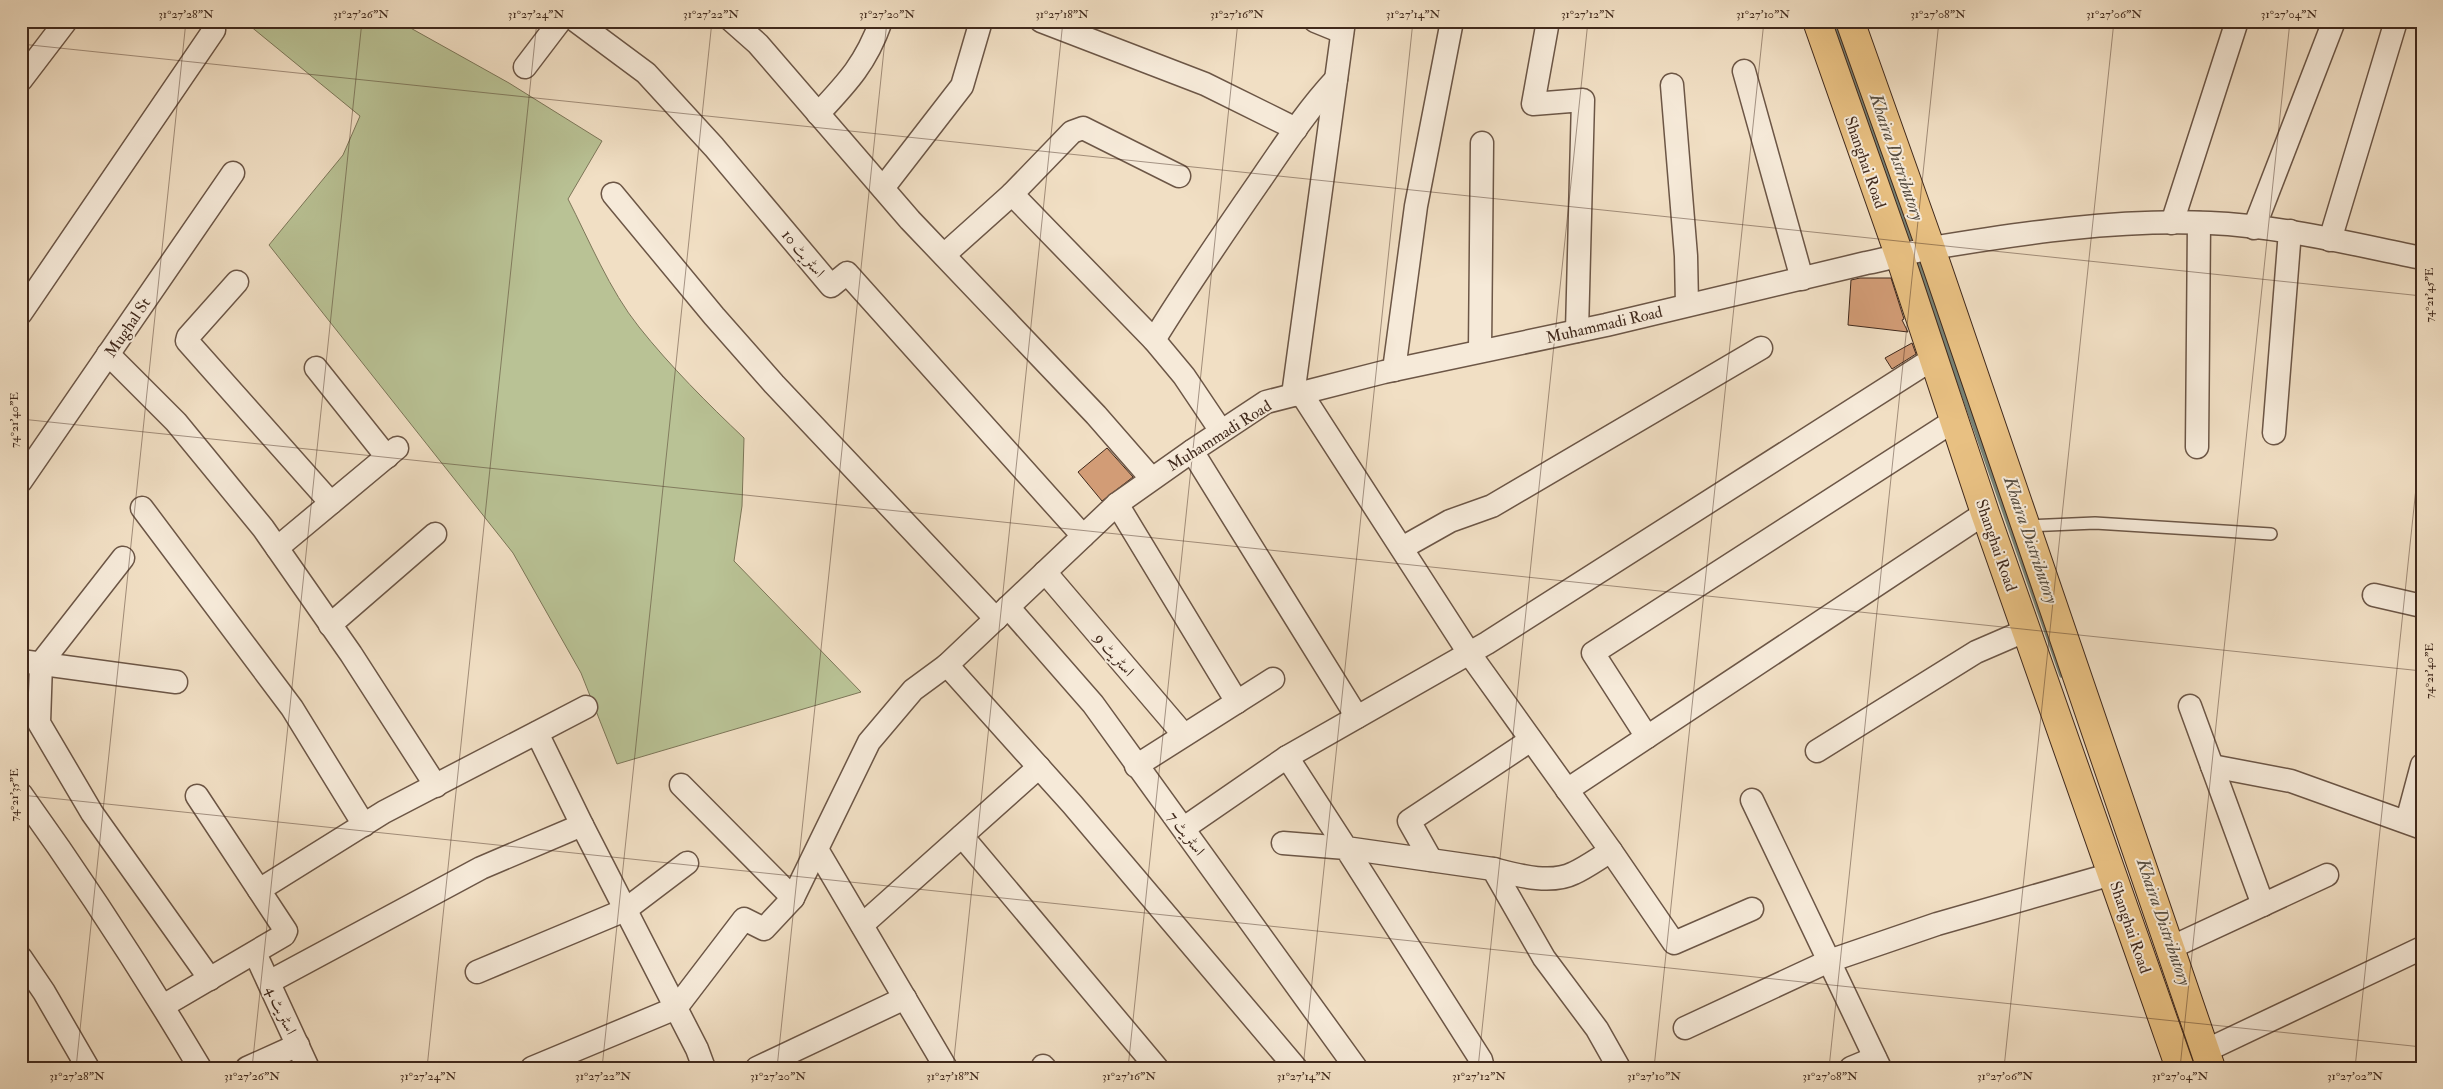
<svg xmlns="http://www.w3.org/2000/svg" width="2443" height="1089" font-family="'IM FELL Double Pica',Amiri,serif">
<style>
.green{fill:#b9c295;stroke:#7c7658}
.lines{fill:none;stroke-linecap:round;stroke-linejoin:round}
.stream{stroke:#778275;stroke-width:5.5}
.building{fill:#d29c76;stroke:#40291c}
.lane-casing{stroke:#6c5646;stroke-width:14}
.street-casing{stroke:#6c5646;stroke-width:25}
.primary-casing{stroke:#40291c;stroke-width:30}
.lane{stroke:#f6ead9;stroke-width:11}
.street{stroke:#f6ead9;stroke-width:22}
.primary{stroke:#e8c082;stroke-width:28}
.ticks{fill:none;stroke:#40291c;stroke-width:1;stroke-opacity:0.45}
.labels{text-anchor:middle;stroke-width:4;stroke-linejoin:round;paint-order:stroke}
.street-label{font-size:16px;fill:#40291c;stroke:#f6ead9}
.water-label{font-size:18px;font-style:italic;fill:#574e41;stroke:#f6ead9}
.neatline{fill:none;stroke:#40291c;stroke-width:2}
.ticks-label{font-size:12px;text-anchor:middle;fill:#40291c}
</style>
<rect width="100%" height="100%" fill="#f1dfc4"/>
<filter id="stains"><feTurbulence type="fractalNoise" baseFrequency=".004" numOctaves="4"/><feColorMatrix values="0 0 0 0 .2 0 0 0 0 .09 0 0 0 0 .02 0 0 0 .5 -.17"/></filter>
<radialGradient id="worn" r=".72"><stop offset=".6" stop-color="#630" stop-opacity="0"/><stop offset="1" stop-color="#630" stop-opacity=".3"/></radialGradient>
<path class="green" d="M244,21H398L509,83L602,141L568,199C589,240 610,291 639,327C670,366 708,404 744,438L742,506L734,561L861,692L617,764L581,673L513,553L269,245L343,155L360,116Z"/>
<g class="lines">
<g class="stream">
<polyline points="1834,21 1913,248"/>
<polyline points="1916,257 2062,675"/>
</g>
</g>
<g class="building">
<polygon points="1860,278 1891,278 1904,319 1902,320 1908,332 1848,325 1851,280"/>
<polygon points="1912,343 1916,354 1892,369 1885,358"/>
<polygon points="1107,448 1133,477 1102,501 1078,472"/>
</g>
<g class="lines">
<g class="lane-casing">
<polyline id="lane" points="2026,526 2095,523 2271,534"/>
</g>
<g class="street-casing">
<g id="street">
<polyline points="576,21 646,73 714,147 831,286 847,273 1083,536"/>
<polyline points="732,21 758,44 910,220 1096,415 1151,478"/>
<polyline points="1041,21 1205,84 1296,129"/>
<polyline points="1315,21 1342,32"/>
<polyline points="1548,21 1533,104 1583,100 1577,331"/>
<polyline points="525,67 560,21"/>
<polyline points="1744,71 1802,279"/>
<polyline points="21,80 66,21"/>
<polyline points="1672,85 1686,256 1687,305"/>
<path d="M818,114C848,82 866,63 881,21"/>
<polyline points="883,188 962,86 981,21"/>
<polyline points="613,194 714,316 774,384 996,619"/>
<polyline points="1012,194 1154,340 1184,376 1221,431"/>
<polyline points="2172,223 2237,21"/>
<polyline points="2254,228 2334,21"/>
<polyline points="2330,240 2396,21"/>
<polyline points="944,255 1012,194 1072,132 1083,128 1179,176"/>
<polyline points="237,282 188,337 187,341 331,503"/>
<polyline points="21,313 214,30"/>
<path d="M1154,340C1187,286 1223,234 1259,182C1283,147 1307,110 1336,79"/>
<polyline points="1480,351 1482,143"/>
<polyline points="108,354 176,422 263,528 351,654 436,786"/>
<polyline points="316,368 387,457"/>
<polyline points="1394,370 1416,206 1452,21"/>
<path d="M1301,393L1469,653L1611,851C1599,858 1587,867 1574,873C1550,885 1517,875 1493,869"/>
<polyline points="1293,395 1344,21"/>
<polyline points="2274,433 2290,231"/>
<polyline points="2197,447 2199,223"/>
<polyline points="1192,451 1357,717"/>
<polyline points="21,481 233,173"/>
<polyline points="1117,504 1237,702"/>
<polyline points="142,508 292,708 364,825"/>
<polyline points="277,548 397,448"/>
<polyline points="1402,548 1450,521 1492,506 1761,348"/>
<polyline points="123,558 41,663 39,723 92,813 210,979"/>
<polyline points="1045,572 1184,735"/>
<polyline points="2374,595 2422,606"/>
<polyline points="1008,607 1093,704 1356,1068"/>
<polyline points="330,625 435,534"/>
<polyline points="21,661 176,682"/>
<polyline points="947,665 1072,804 1296,1068"/>
<polyline points="2190,706 2263,905"/>
<polyline points="537,733 582,825 697,1049 704,1068"/>
<polyline points="1647,737 1593,653 1955,420"/>
<polyline points="1817,751 1976,652 2027,630"/>
<polyline points="1287,757 1346,848 1493,869 1544,958 1597,1029 1619,1068"/>
<polyline points="1136,766 1273,679"/>
<polyline points="2212,766 2291,781 2422,828"/>
<polyline points="681,785 793,898"/>
<polyline points="1567,790 1985,513"/>
<path d="M21,794C85,883 144,974 200,1068"/>
<polyline points="2407,821 2422,765"/>
<polyline points="1184,828 1287,757 1487,643 1934,358"/>
<polyline points="962,836 1157,1068"/>
<polyline points="1283,843 1346,848 1481,1060 1483,1068"/>
<polyline points="818,851 946,1068"/>
<polyline points="1611,851 1674,943 1752,909"/>
<polyline points="1431,860 1409,821 1531,740"/>
<polyline points="259,890 384,812 586,707"/>
<polyline points="862,925 1039,767"/>
<polyline points="2170,948 2327,875"/>
<polyline points="255,953 308,1068"/>
<polyline points="21,958 44,992 88,1068"/>
<polyline points="477,972 625,910 687,863"/>
<polyline points="269,982 481,868 582,825"/>
<polyline points="163,1006 284,935 286,931 197,796"/>
<polyline points="1685,1028 1829,961 1752,800"/>
<polyline points="2205,1051 2422,948"/>
<polyline points="1043,1066 1045,1068"/>
<polyline points="247,1068 298,1045"/>
<path d="M532,1068L676,1008L744,919L764,929L793,898L869,742L913,690L947,665L1117,504L1192,451L1266,402L1384,372L1606,325L1866,263C1888,259 1910,252 1932,248C2023,233 2117,219 2210,223C2281,226 2352,244 2422,258"/>
<polyline points="757,1068 905,998"/>
<polyline points="1851,1068 1875,1058"/>
<polyline points="1880,1068 1829,961 1937,924 2112,874"/>
</g>
</g>
<g class="primary-casing">
<g id="primary">
<polyline points="1817,21 1900,257 1985,513 2180,1068"/>
<polyline points="1850,21 1931,249 2211,1068"/>
</g>
</g>
<use href="#lane" class="lane"/>
<use href="#street" class="street"/>
<use href="#primary" class="primary"/>
</g>
<path class="ticks" d="M21,44L2422,296M21,419L2422,671M21,795L2422,1047M76,1068L186,21M252,1068L362,21M427,1068L537,21M602,1068L712,21M777,1068L887,21M953,1068L1063,21M1128,1068L1238,21M1303,1068L1413,21M1478,1068L1588,21M1654,1068L1764,21M1829,1068L1939,21M2004,1068L2114,21M2180,1068L2290,21M2355,1068L2422,431"/>
<g class="labels">
<g class="street-label">
<text transform="translate(1866 162) rotate(71)" y="6">Shanghai Road</text>
<text transform="translate(804 253) rotate(50)" y="6">اسٹریٹ 10</text>
<text transform="translate(1604 324) rotate(-13)" y="6">Muhammadi Road</text>
<text transform="translate(127 327) rotate(-56)" y="6">Mughal St</text>
<text transform="translate(1219 435) rotate(-32)" y="6">Muhammadi Road</text>
<text transform="translate(1997 545) rotate(71)" y="6">Shanghai Road</text>
<text transform="translate(1115 654) rotate(49)" y="6">اسٹریٹ 9</text>
<text transform="translate(1187 833) rotate(53)" y="6">اسٹریٹ 7</text>
<text transform="translate(2131 927) rotate(71)" y="6">Shanghai Road</text>
<text transform="translate(282 1010) rotate(65)" y="6">اسٹریٹ 4</text>
</g>
<g class="water-label">
<text transform="translate(1897 157) rotate(71)" y="6">Khaira Distributory</text>
<text transform="translate(2031 540) rotate(71)" y="6">Khaira Distributory</text>
<text transform="translate(2164 922) rotate(71)" y="6">Khaira Distributory</text>
</g>
</g>
<rect width="2443" height="1089" fill="none" stroke="#f1dfc4" stroke-width="55"/>
<rect x="28" y="28" width="2388" height="1034" class="neatline"/>
<g class="ticks-label">
<text x="186" y="18">31°27'28"N</text>
<text x="361" y="18">31°27'26"N</text>
<text x="536" y="18">31°27'24"N</text>
<text x="711" y="18">31°27'22"N</text>
<text x="887" y="18">31°27'20"N</text>
<text x="1062" y="18">31°27'18"N</text>
<text x="1237" y="18">31°27'16"N</text>
<text x="1413" y="18">31°27'14"N</text>
<text x="1588" y="18">31°27'12"N</text>
<text x="1763" y="18">31°27'10"N</text>
<text x="1938" y="18">31°27'08"N</text>
<text x="2114" y="18">31°27'06"N</text>
<text x="2289" y="18">31°27'04"N</text>
<text transform="translate(2429 295) rotate(-90)" y="4">74°21'45"E</text>
<text transform="translate(14 420) rotate(-90)" y="4">74°21'40"E</text>
<text transform="translate(2429 671) rotate(-90)" y="4">74°21'40"E</text>
<text transform="translate(14 795) rotate(-90)" y="4">74°21'35"E</text>
<text x="77" y="1080">31°27'28"N</text>
<text x="252" y="1080">31°27'26"N</text>
<text x="428" y="1080">31°27'24"N</text>
<text x="603" y="1080">31°27'22"N</text>
<text x="778" y="1080">31°27'20"N</text>
<text x="953" y="1080">31°27'18"N</text>
<text x="1129" y="1080">31°27'16"N</text>
<text x="1304" y="1080">31°27'14"N</text>
<text x="1479" y="1080">31°27'12"N</text>
<text x="1654" y="1080">31°27'10"N</text>
<text x="1830" y="1080">31°27'08"N</text>
<text x="2005" y="1080">31°27'06"N</text>
<text x="2180" y="1080">31°27'04"N</text>
<text x="2355" y="1080">31°27'02"N</text>
</g>
<rect width="100%" height="100%" filter="url(#stains)"/>
<rect width="100%" height="100%" fill="url(#worn)"/>
</svg>
